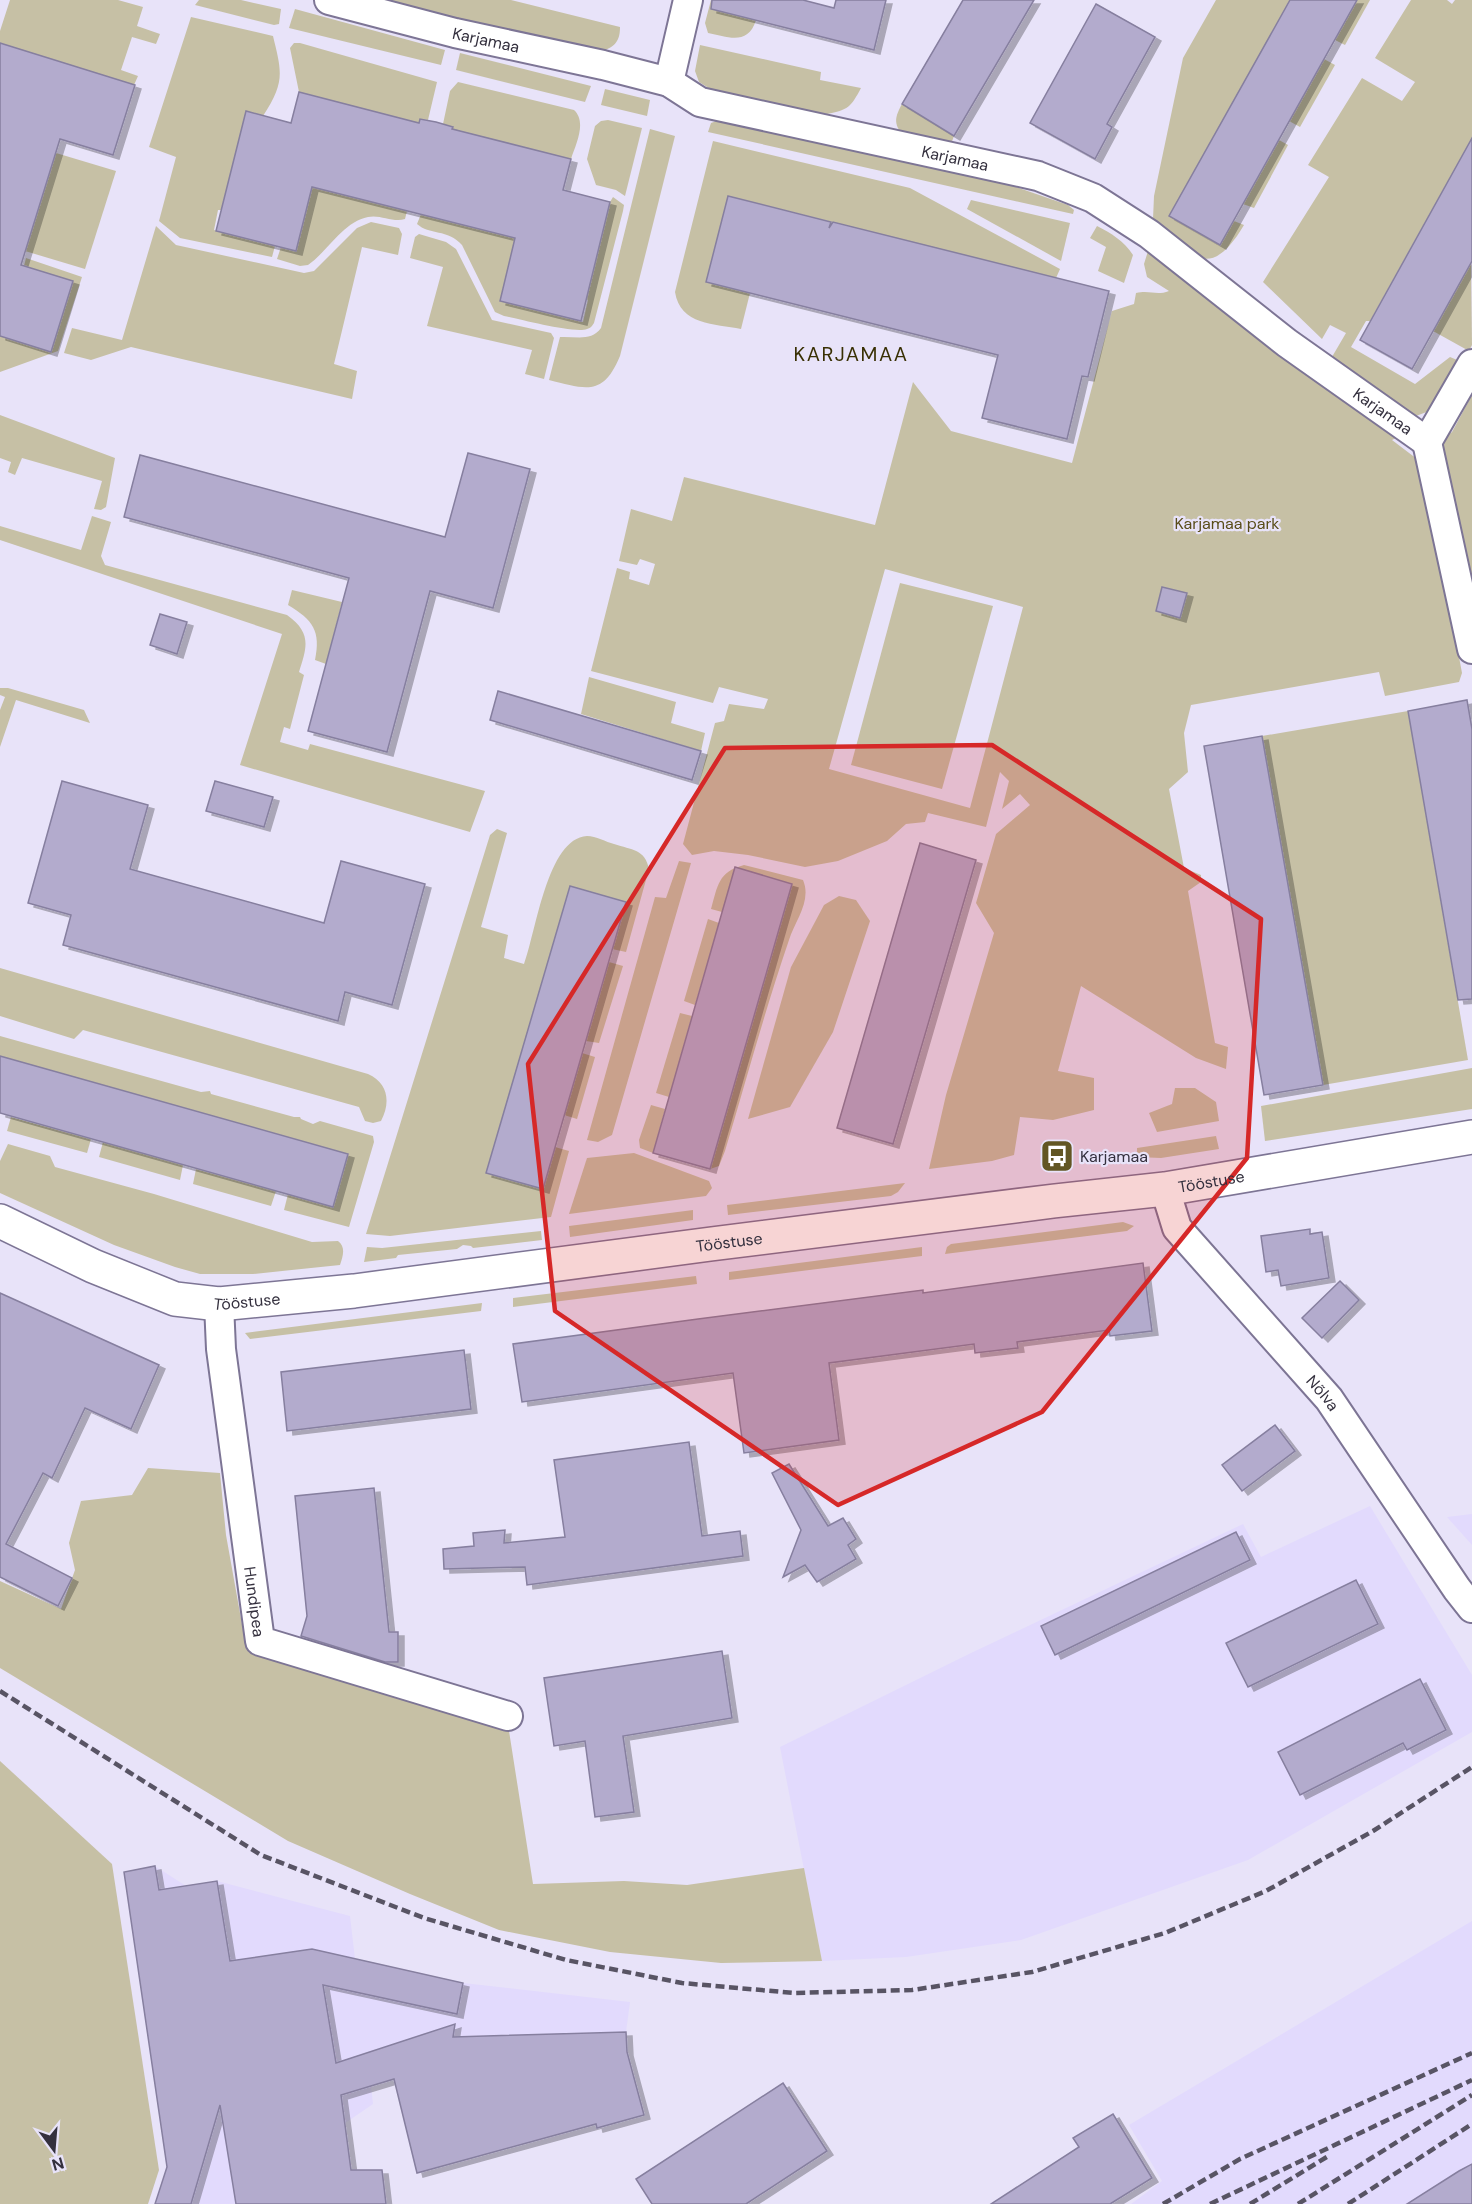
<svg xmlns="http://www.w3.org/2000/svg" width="1472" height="2204" font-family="'DM Sans',sans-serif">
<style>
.built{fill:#e2dafd}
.green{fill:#c6c0a5;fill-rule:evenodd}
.building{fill:#b3abcd;stroke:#867f9f;stroke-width:1.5;filter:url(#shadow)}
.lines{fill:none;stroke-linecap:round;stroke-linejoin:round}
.street-casing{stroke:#7d7595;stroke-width:32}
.secondary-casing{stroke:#7d7595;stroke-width:36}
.street{stroke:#fff;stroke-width:28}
.secondary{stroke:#fff;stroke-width:33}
.rail{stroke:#585464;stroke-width:4.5;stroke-dasharray:9 4.5;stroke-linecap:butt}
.marked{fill:#d62828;fill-opacity:0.2;stroke:#d62828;stroke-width:4.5;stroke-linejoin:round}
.labels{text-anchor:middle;stroke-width:4.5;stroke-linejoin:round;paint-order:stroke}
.street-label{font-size:16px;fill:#34303e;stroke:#e8e3f9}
.park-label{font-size:16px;fill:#584c18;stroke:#e8e3f9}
.poi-label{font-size:16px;fill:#34303e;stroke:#e8e3f9;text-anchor:start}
.quarter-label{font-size:20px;letter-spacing:1.5px;fill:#393004;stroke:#e8e3f9}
</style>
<defs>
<filter id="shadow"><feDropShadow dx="6" dy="4" stdDeviation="0" flood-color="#0004"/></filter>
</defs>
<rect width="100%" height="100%" fill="#e8e3f9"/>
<g class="built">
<polygon points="1370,1506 1472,1675 1472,1732 1248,1860 1021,1940 906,1957 822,1961 780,1747 971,1653 1243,1524 1261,1557"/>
<polygon points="1472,1514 1472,1545 1447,1517"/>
<polygon points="155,1866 186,1886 217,1881 350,1916 355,1959 463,1983 630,2002 626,2032 627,2064 417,2073 371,2086 373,2104 319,2141 326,2204 155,2204 167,2167 124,1872"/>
<polygon points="1472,1921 1472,2204 1131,2204 1162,2181 1129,2125"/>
</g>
<g class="green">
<polygon points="10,0 118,0 143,7 137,26 160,34 156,44 132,37 121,70 138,76 134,85 0,43 0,31"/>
<polygon points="199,0 241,0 281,9 279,24 274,25 195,5"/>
<path d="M383,0H511L620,27C620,45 612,47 597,54Z"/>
<path d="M711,0H743L739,16L756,20C748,46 728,37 708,33L705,23Z"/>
<path d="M1216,0H1290L1169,216L1220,244L1234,221L1244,225C1209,284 1190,255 1153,219L1154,196L1183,58Z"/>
<polygon points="1357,0 1370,0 1345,45 1335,40"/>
<polygon points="1411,0 1447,0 1452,4 1455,0 1472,0 1472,138 1370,321 1366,321 1351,347 1415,384 1450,357 1462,362 1437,408 1416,416 1399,414 1329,362 1346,333 1330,325 1322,339 1263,282 1329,177 1308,165 1362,78 1402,101 1415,82 1375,58"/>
<polygon points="295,9 445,50 441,65 289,28"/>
<path d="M191,17L273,36C282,73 285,82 263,116L246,112L221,210H218L214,230L275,246L272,257L180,238L159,221L176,157L149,147Z"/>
<polygon points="294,43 300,43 437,82 428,120 420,119 419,123 299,92 290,48"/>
<path d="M700,45L821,72L820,80L861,88C851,107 848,110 827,114L715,92L699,82L695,71Z"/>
<polygon points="460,53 591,86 585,102 456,70"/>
<polygon points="1324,59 1335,65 1300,127 1289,121"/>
<path d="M458,82L574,110C587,122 576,144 571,159L452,129L453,127L443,124L450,91Z"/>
<polygon points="605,89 650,100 647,116 601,105"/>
<path d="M902,104L954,136L951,144L903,136C893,123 895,117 902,104Z"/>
<polygon points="725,118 996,180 1068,205 1074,210 1073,214 708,132 711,123"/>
<polygon points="608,120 642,128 625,196 616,190 596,185 587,159 595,126 601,121"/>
<path d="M650,129L675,136L620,356C603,397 586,389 549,380L560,337C575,336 591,342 601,328Z"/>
<polygon points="1279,140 1288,145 1254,208 1243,204"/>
<path d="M713,141L910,188L1060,269L1056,278L728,196L706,282L750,293L741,329C715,324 680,325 675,292Z"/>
<polygon points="56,153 116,171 85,269 25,251"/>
<path d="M312,187L407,211L405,219C393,223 380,214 368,217C343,222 328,251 308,265L300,266L277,259L281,247L296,251Z"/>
<path d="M613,197L624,205L623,211L594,323C592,326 591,328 587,329C575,334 519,319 504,316L495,312L462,245C448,229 429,235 417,224L421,214L515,238L500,301L583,322L588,300L586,299L610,202Z"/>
<polygon points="971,200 1070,223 1061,261 967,209"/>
<polygon points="371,222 399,228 402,234 398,255 362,247 334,364 357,371 352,399 131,347 91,360 64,353 72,328 122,340 156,226 176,245 304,273 314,271 357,228"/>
<path d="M1097,226C1111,233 1124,241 1133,255L1124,283L1098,271L1106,247L1090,238Z"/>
<polygon points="419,234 446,242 456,249 492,320 551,333 554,338 544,379 525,374 532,350 427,326 443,267 410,258 415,237"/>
<path d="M1148,251L1398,437L1392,440L1417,459L1452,432L1472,395V655L1459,657L1462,673L1459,682L1385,696L1379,672L1191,705L1184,733L1188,772L1169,789L1184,868L1201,875V882L1188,891L1215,1043L1228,1047L1226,1069L1196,1058L1081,986L1058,1071L1094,1078V1110L1053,1120L1020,1117L1014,1155L992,1161L929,1169L946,1095L994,933L976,903L996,834L1030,805L1020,794L1002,809L1009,781L1000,772L986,827L928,813L925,822L906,824L887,841L838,861L805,867L748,855L714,851L692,855L683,844L715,723L724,721L729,704L764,709L768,699L719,687L713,703L591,671L617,568L630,572L629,579L649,585L655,564L640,559L637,565L619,561L631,509L672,521L684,477L875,525L913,382L951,431L1072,463L1112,311L1134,304L1136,293C1151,290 1156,296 1169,291L1147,277L1144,264ZM885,569L1023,607L970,808L829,769Z"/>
<polygon points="26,258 82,277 58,351 0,372 0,336 51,352 73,281 24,266"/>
<polygon points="1471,263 1472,345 1469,351 1433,331"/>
<polygon points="0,415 115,458 106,507 101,510 94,509 102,481 22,458 15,475 8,472 11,462 0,458"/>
<path d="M92,516L111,522L101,556L105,565L287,615C312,633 307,647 299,672L304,675L290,729L284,727L280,742L308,750L310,744L485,791L470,832L240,765L282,634L0,540V526L81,550Z"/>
<polygon points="900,583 993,606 942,789 851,765"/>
<path d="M292,590L342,602L326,664L315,660C321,631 313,620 288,605Z"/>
<polygon points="589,677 676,702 671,723 705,733 701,751 581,714"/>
<polygon points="0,688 8,688 84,710 90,723 16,700 0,747 0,710 5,697 0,695"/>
<polygon points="1408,711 1468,1060 1323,1085 1262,736"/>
<path d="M497,829L507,833L481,927L508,935L504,958L524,964C536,933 547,838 587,836C596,836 606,842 614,844C632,850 645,849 649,869L626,952L612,949L570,887L487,1173L543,1189L555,1147L569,1151L551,1217L390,1236L366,1234L490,835Z"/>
<polygon points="679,861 691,863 612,1135 598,1142 587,1140 655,897 666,898"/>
<path d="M744,865L803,880C812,901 795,921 789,940C765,1010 746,1081 725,1151L719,1166L710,1169L792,884L735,868L722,912L711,909C718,885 718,872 744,865Z"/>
<polygon points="839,896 856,900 870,921 833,1032 790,1107 748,1119 791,967 824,905"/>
<polygon points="708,919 719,923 695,1005 684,1001"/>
<polygon points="609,962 623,966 599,1043 586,1041"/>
<path d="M0,968L368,1074C388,1083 391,1102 381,1121L373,1123L365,1121L359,1107L83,1030L74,1039L0,1016Z"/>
<polygon points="680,1013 692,1016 669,1097 656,1093"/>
<polygon points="0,1036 201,1092 210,1091 211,1094 294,1117 300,1117 301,1119 313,1124 320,1121 373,1136 374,1142 349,1227 284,1210 288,1194 333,1207 348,1154 0,1056"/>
<polygon points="582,1053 595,1057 577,1119 564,1115"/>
<polygon points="1472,1068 1472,1109 1265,1141 1261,1106"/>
<polygon points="1175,1088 1195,1088 1216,1102 1219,1121 1157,1132 1149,1113 1172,1104"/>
<polygon points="651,1105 665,1109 653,1153 640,1148 639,1140"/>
<polygon points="11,1117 91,1139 87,1153 7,1131"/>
<polygon points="1216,1136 1219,1149 1161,1158 1137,1157 1137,1148"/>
<polygon points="103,1142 183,1165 180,1180 99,1157"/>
<path d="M8,1144L50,1156L55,1167L154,1194L312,1242L338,1241C346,1247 343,1256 340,1265L253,1274H200L175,1267L114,1245L0,1193V1161Z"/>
<polygon points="634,1153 709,1181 712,1188 706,1196 569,1214 587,1158"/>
<polygon points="196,1169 276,1191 271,1206 193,1184"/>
<polygon points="905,1183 898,1192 891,1196 728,1215 727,1205"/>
<polygon points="693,1210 693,1220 570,1237 569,1226"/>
<polygon points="1123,1222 1134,1226 1127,1231 945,1254 947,1247 951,1244"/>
<polygon points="541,1231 542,1240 473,1248 471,1246 463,1245 457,1249 398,1255 396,1258 364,1262 367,1247 382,1248"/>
<polygon points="922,1247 922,1256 729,1280 729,1272"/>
<polygon points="696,1276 697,1284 513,1307 513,1298"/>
<polygon points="482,1303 481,1311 250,1339 245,1333"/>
<polygon points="148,1468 220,1473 226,1535 245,1641 275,1660 448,1710 509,1731 533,1884 624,1881 687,1885 804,1868 822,1961 721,1963 610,1952 499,1930 410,1894 288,1841 0,1668 0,1581 61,1609 75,1570 69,1543 81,1501 132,1495"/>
<polygon points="0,1761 112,1864 159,2170 148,2204 0,2204"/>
</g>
<g class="building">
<polygon points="712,0 803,0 834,8 836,0 886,0 874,50 711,9"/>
<polygon points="963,0 1034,0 954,136 902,104"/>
<polygon points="1290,0 1357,0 1220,245 1169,216"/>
<polygon points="1096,4 1155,37 1107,124 1112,127 1095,159 1030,123"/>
<polygon points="0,43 135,85 113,155 60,139 21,265 73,281 51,352 0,336"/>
<polygon points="299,92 419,123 420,119 436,122 453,127 452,129 571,159 563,190 610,202 581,321 500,301 515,238 312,187 296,251 216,231 246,111 291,123"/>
<polygon points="1472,138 1472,261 1412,369 1360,340"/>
<polygon points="728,196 831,222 829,228 833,222 1109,291 1088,377 1082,376 1067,439 982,418 998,355 706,282"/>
<polygon points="468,453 530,469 493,608 430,591 387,752 308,731 349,578 124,517 140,455 445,537"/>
<polygon points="1162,587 1187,593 1180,618 1156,611"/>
<polygon points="160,614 187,622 177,654 150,645"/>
<polygon points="498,691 701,751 692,780 490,720"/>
<polygon points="1467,700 1472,729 1472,999 1458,1000 1408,711"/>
<polygon points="1262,736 1323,1085 1264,1095 1204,746"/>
<polygon points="62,781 148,805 130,869 324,923 341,861 425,884 392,1005 345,992 338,1021 63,945 71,915 28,903"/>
<polygon points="215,781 273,797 264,827 206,811"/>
<polygon points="920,843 976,860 893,1144 837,1128"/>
<polygon points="735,867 792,884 710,1169 653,1153"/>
<polygon points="570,886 626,902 543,1189 486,1173"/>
<polygon points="0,1056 348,1154 333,1207 0,1113"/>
<polygon points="1310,1229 1310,1234 1322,1232 1329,1278 1281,1286 1278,1270 1266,1272 1261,1236"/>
<polygon points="1143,1263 1152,1331 1110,1336 1109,1330 1017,1342 1018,1348 975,1353 974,1344 829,1363 839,1440 744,1453 733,1373 522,1402 513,1344 698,1319 923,1290 923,1293"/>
<polygon points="1340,1281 1359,1300 1322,1338 1302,1318"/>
<polygon points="0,1293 159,1365 131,1429 85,1408 52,1478 43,1473 6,1544 72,1578 58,1606 0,1577"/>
<polygon points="464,1350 471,1409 287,1431 281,1372"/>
<polygon points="1275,1425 1295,1451 1242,1491 1222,1465"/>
<polygon points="689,1442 702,1536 740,1531 743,1556 527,1585 525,1567 444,1569 443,1549 474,1546 473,1533 505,1530 504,1543 565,1537 554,1460"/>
<polygon points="789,1464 828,1526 843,1518 856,1539 848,1545 856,1559 817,1582 805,1565 783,1577 801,1530 772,1473"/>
<polygon points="374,1488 389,1632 398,1632 398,1662 385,1662 301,1636 307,1616 295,1496"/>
<polygon points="1236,1532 1250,1560 1055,1655 1041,1626"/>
<polygon points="1356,1580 1378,1624 1248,1687 1226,1643"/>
<polygon points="722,1651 732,1718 623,1736 634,1812 595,1817 585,1741 554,1746 544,1678"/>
<polygon points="1420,1679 1446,1730 1407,1750 1403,1743 1300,1795 1278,1752"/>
<polygon points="155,1866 159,1890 217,1881 230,1961 312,1949 463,1983 457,2014 323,1985 336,2063 455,2024 453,2037 626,2032 627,2052 644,2115 597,2128 596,2124 417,2173 394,2079 341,2095 351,2170 382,2170 386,2204 236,2204 220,2105 191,2204 155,2204 167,2167 124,1872"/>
<polygon points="783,2083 827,2151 746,2204 652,2204 636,2179"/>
<polygon points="1113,2114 1152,2178 1110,2204 991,2204 1079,2147 1073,2138"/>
<polygon points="1472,2164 1472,2204 1407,2204 1459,2171"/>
</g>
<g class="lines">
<g class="street-casing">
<g id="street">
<path id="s1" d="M329,0L455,33L603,65L669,82L700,102L1038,176L1093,198L1149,234L1287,343L1427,442"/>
<polyline points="669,82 688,0"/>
<polyline points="1427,442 1472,649"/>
<polyline points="1427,442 1472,364"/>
<path id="s2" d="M1165,1189L1177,1228L1329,1399L1457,1589L1472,1608"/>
<path id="s3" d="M219,1304L221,1349L260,1641L508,1716"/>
</g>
</g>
<g class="secondary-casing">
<g id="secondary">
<path id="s4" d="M0,1221L93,1266L175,1299L219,1304L354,1291L711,1244L1054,1201L1165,1189L1472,1137"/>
</g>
</g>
<use href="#street" class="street"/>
<use href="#secondary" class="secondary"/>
<g class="rail">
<polyline points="0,1691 261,1855 424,1918 566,1960 682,1983 794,1993 912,1990 1032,1972 1165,1933 1266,1891 1373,1831 1472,1767"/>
<polyline points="1163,2204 1240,2159 1472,2053"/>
<polyline points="1210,2204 1472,2080"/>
<polyline points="1250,2204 1330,2155"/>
<polyline points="1298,2204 1472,2095"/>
<polyline points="1348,2204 1472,2124"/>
</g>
</g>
<path class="marked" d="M992,745L1261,919L1247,1158L1042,1412L838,1505L555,1311L528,1064L725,748Z"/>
<defs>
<g id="bus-square" transform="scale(1.725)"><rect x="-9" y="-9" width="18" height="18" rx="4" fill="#625623" stroke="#e8e3f9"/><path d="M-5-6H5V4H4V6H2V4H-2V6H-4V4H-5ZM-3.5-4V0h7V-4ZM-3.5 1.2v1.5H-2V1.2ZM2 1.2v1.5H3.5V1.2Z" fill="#fff"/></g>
</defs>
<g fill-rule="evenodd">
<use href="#bus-square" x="1057" y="1156"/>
</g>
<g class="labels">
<g class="street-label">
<text dy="6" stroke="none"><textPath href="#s1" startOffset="162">Karjamaa</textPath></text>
<text dy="6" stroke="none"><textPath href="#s1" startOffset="648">Karjamaa</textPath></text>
<text dy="6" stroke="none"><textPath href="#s1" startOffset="1152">Karjamaa</textPath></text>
<text dy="6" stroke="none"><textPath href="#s4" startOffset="1236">Tööstuse</textPath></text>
<text dy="6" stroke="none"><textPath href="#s4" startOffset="750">Tööstuse</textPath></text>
<text dy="6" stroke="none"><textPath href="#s4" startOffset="264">Tööstuse</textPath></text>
<text dy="6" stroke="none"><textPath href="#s2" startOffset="261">Nõlva</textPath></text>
<text dy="6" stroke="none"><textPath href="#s3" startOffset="300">Hundipea</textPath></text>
</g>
<g class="park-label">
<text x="1227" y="529">Karjamaa park</text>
</g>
<g class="poi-label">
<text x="1080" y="1162">Karjamaa</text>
</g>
<g class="quarter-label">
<text x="851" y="361">KARJAMAA</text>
</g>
</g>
<g transform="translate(54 2150) rotate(164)" stroke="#e8e3f9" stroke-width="4.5" paint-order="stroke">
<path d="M0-4.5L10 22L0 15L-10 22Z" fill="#34303e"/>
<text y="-9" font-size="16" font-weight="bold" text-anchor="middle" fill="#34303e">N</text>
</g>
</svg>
